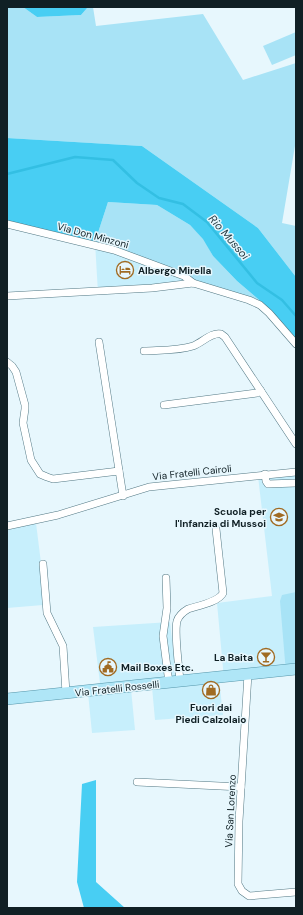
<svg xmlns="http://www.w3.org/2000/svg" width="303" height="915" font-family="'DM Sans',sans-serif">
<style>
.built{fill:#c7effc}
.green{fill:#a8e3f6}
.forest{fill:#48cef3}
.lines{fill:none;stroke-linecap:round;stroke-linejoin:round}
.stream{stroke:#33bfe3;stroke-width:2.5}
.street-casing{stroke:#527884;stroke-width:8}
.primary-casing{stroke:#5596aa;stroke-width:12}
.street{stroke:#fff;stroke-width:7}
.primary{stroke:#afe6f7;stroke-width:11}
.labels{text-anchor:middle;stroke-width:3;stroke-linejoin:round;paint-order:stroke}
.street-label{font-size:10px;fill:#102025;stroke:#e7f7fd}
.poi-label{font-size:10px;font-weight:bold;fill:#102025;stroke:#e7f7fd;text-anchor:start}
.water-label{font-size:11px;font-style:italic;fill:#1f363d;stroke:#e7f7fd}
</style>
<rect width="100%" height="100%" fill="#e7f7fd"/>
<g class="built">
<polygon points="95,242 188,276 193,285 98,293"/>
<polygon points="296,472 296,672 224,679 217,603 272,596 258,476"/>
<polygon points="36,523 42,571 43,605 7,608 7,530"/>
<polygon points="170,622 177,684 219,679 223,715 155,720 152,687 131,689 135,730 92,733 88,693 101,691 93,627"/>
</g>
<g class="green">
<polygon points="7,7 23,7 37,17 81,15 88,7 93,7 96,26 203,14 243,80 296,63 296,140 282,223 296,226 296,277 258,228 142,146 7,138"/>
<polygon points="296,32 296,55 272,65 263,46"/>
<polygon points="108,202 157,205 190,225 204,239 213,256 237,281 265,305 193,285 188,276 95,242"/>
<polygon points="296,592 296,671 286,673 280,601 282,595"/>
</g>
<g class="forest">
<polygon points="23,7 88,7 81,15 37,17"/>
<polygon points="7,138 142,146 258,228 296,277 296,342 265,305 237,281 213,256 203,239 190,225 157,205 108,202 95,242 7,222"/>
<polygon points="96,780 96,882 125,908 84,908 77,882 82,784"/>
</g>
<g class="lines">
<polyline class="stream" points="7,174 75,157 113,160 137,183 159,198 183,204 207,222 257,283 282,300 296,316"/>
<g class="street-casing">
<g id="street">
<polyline points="7,224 114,250 184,276 193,283"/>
<polyline points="7,296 152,288 193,283 249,300 260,305 269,313 296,344"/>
<polyline points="99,342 123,496"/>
<path d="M144,351C160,350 178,351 193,346C202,343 211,332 221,334L225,337L296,444"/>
<polyline points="7,362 12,366 16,372 25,405 25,409 23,423 31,460 40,474 47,477 53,479 119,471"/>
<polyline points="164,405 257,393 261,391"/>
<polyline points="265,474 266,481 268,484 296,483"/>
<polyline points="7,526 58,515 149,487 296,472"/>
<polyline points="43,564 47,613 63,646 66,693"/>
<polyline points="166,578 167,608 163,636 169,683"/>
<polyline points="248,674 239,821 238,884 242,891 249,896 296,892"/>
<path d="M180,681C179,668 174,632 177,621C179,615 183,612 188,609C197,606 219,602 223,593L216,529"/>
<polyline points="137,782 241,787"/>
</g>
</g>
<g class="primary-casing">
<polyline id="primary" points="7,699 296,669"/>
</g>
<use href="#street" class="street"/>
<use href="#primary" class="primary"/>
</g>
<defs>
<g id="hotel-ring" transform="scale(0.9)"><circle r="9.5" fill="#e7f7fd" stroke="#a06b23" stroke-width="1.5"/><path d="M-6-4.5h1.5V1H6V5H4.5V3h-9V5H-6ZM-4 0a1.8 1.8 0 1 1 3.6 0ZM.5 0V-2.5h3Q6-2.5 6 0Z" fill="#a06b23"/></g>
<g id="school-ring" transform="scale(0.9)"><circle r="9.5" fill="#e7f7fd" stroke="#a06b23" stroke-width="1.5"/><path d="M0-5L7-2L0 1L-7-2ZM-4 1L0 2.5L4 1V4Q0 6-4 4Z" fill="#a06b23"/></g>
<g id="bar-ring" transform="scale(0.9)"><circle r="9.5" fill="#e7f7fd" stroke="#a06b23" stroke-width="1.5"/><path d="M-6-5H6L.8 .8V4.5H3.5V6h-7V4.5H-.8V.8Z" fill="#a06b23"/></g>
<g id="civic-ring" transform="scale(0.9)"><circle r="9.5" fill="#e7f7fd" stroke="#a06b23" stroke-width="1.5"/><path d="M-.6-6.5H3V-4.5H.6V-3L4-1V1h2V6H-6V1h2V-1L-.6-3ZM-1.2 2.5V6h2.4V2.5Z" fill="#a06b23"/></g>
<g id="shop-ring" transform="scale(0.9)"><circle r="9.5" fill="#e7f7fd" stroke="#a06b23" stroke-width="1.5"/><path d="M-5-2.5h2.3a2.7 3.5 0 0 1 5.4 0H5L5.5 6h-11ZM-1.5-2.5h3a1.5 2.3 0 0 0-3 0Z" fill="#a06b23"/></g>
</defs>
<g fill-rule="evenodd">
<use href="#hotel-ring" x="125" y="270"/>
<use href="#school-ring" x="279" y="517"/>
<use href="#bar-ring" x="266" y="657"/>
<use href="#civic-ring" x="108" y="667"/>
<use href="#shop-ring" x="211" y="690"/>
</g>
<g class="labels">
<g class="street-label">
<text transform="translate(93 235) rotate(15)" y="4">Via Don Minzoni</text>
<text transform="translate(192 472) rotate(-6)" y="4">Via Fratelli Cairoli</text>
<text transform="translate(117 688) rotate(-6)" y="4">Via Fratelli Rosselli</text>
<text transform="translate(230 811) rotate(-87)" y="4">Via San Lorenzo</text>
</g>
<g class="poi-label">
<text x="138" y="274">Albergo Mirella</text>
<text x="266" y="515" text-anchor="end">Scuola per<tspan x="266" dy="12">l'Infanzia di Mussoi</tspan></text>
<text x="253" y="661" text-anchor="end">La Baita</text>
<text x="121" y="671">Mail Boxes Etc.</text>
<text x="211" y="711" text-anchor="middle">Fuori dai<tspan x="211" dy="12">Piedi Calzolaio</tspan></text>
</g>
<g class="water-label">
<text transform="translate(229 237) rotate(49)" y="4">Rio Mussoi</text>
</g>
</g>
<rect width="303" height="915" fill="none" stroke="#102025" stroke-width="16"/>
</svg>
